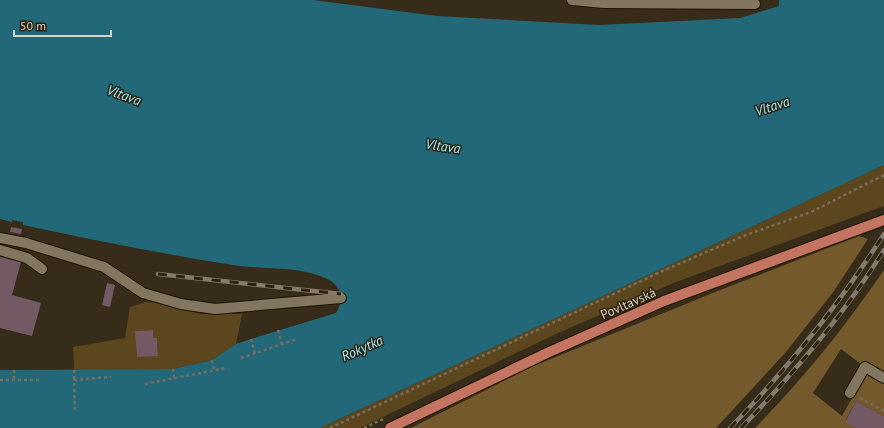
<svg xmlns="http://www.w3.org/2000/svg" width="884" height="428" font-family="'PT Sans',sans-serif">
<style>
.green{fill:#5c461d;fill-rule:evenodd}
.forest{fill:#73592b;fill-rule:evenodd}
.water{fill:#236878}
.building{fill:#725964}
.lines{fill:none;stroke-linecap:round;stroke-linejoin:round}
.minor-casing{stroke:#1f1403;stroke-width:12}
.major-casing{stroke:#1f1403;stroke-width:12}
.path{stroke:#786e5e;stroke-width:2.5;stroke-dasharray:3 3;stroke-linecap:butt}
.minor{stroke:#837660;stroke-width:10}
.major{stroke:#c47561;stroke-width:10}
.rail-casing{stroke:#847b6c;stroke-width:4.5}
.rail{stroke:#2d220f;stroke-width:3;stroke-dasharray:9;stroke-linecap:butt}
.labels{text-anchor:middle;stroke-width:3;stroke-linejoin:round;paint-order:stroke}
.street-label{font-size:13px;fill:#d8d1c5;stroke:#2d220f}
.water-label{font-size:14px;font-style:italic;fill:#9beafd;stroke:#2d220f}
</style>
<rect width="100%" height="100%" fill="#372c19"/>
<g class="green">
<polygon points="884,165 884,206 676,282 558,333 360,428 320,428"/>
<path d="M146,302L156,303L201,314H242L236,344L212,360L173,369L74,370L73,347L125,338L130,307ZM153,330V338H157L158,355L137,357L136,331Z"/>
</g>
<g class="forest">
<polygon points="859,236 868,239 834,291 786,352 716,428 411,428 531,367 715,292"/>
<path d="M884,270V416L856,401L845,421L856,428H755C803,379 845,327 884,270ZM841,349L865,367L866,373L842,416L813,393Z"/>
</g>
<path class="water" d="M0,0H313L437,16L599,25L740,18L779,6V0H884V165L320,428H0V370L173,369L212,360L236,344L251,339L336,313C343,303 343,289 331,281C305,265 262,270 233,265C162,254 93,240 23,225V222L12,220V222L0,219Z"/>
<g class="building">
<polygon points="11,227 22,229 21,234 10,232"/>
<polygon points="0,257 21,262 12,295 41,303 32,336 0,328"/>
<polygon points="107,283 115,285 110,307 102,305"/>
<polygon points="153,330 153,338 157,338 158,356 137,357 135,331"/>
<polygon points="856,401 884,416 884,428 856,428 845,422"/>
</g>
<g class="lines">
<g class="minor-casing">
<g id="minor">
<polyline points="572,0 604,3 755,4"/>
<polyline points="0,238 26,243 104,267 143,293 181,304 215,309 341,298"/>
<polyline points="0,250 27,258 42,269"/>
<polyline points="850,393 865,367 884,378"/>
</g>
</g>
<g class="major-casing">
<polyline id="major" points="390,428 547,353 664,301 884,220"/>
</g>
<g class="path">
<polyline points="278,330 282,344"/>
<polyline points="251,339 255,353"/>
<polyline points="241,358 297,339"/>
<polyline points="212,360 214,370"/>
<polyline points="173,369 174,378"/>
<polyline points="14,370 14,380"/>
<polyline points="74,370 74,380"/>
<polyline points="0,380 41,380"/>
<polyline points="145,384 226,368"/>
<polyline points="860,398 884,411"/>
<polyline points="75,410 74,380 111,377"/>
<polyline points="330,428 658,273 746,235 811,212 884,175"/>
<polyline points="364,428 383,419"/>
</g>
<use href="#minor" class="minor"/>
<use href="#major" class="major"/>
<g class="rail-casing">
<g id="rail">
<polyline points="158,274 341,294"/>
<path d="M730,428C788,368 839,305 884,234"/>
<path d="M741,428C794,373 844,315 884,250"/>
</g>
</g>
<use href="#rail" class="rail"/>
</g>
<g class="labels">
<g class="street-label">
<text transform="translate(628 303) rotate(-24)" y="5">Povltavská</text>
</g>
<g class="water-label">
<text transform="translate(124 95) rotate(20)" y="5">Vltava</text>
<text transform="translate(772 106) rotate(-18)" y="5">Vltava</text>
<text transform="translate(443 146) rotate(8)" y="5">Vltava</text>
<text transform="translate(362 348) rotate(-24)" y="5">Rokytka</text>
</g>
</g>
<path d="M14 30v6h97v-6" fill="none" stroke="#d8d1c5" stroke-width="2"/>
<text x="20" y="30" font-size="12" fill="#d8d1c5" stroke="#2d220f" stroke-width="3" paint-order="stroke">50 m</text>
</svg>
